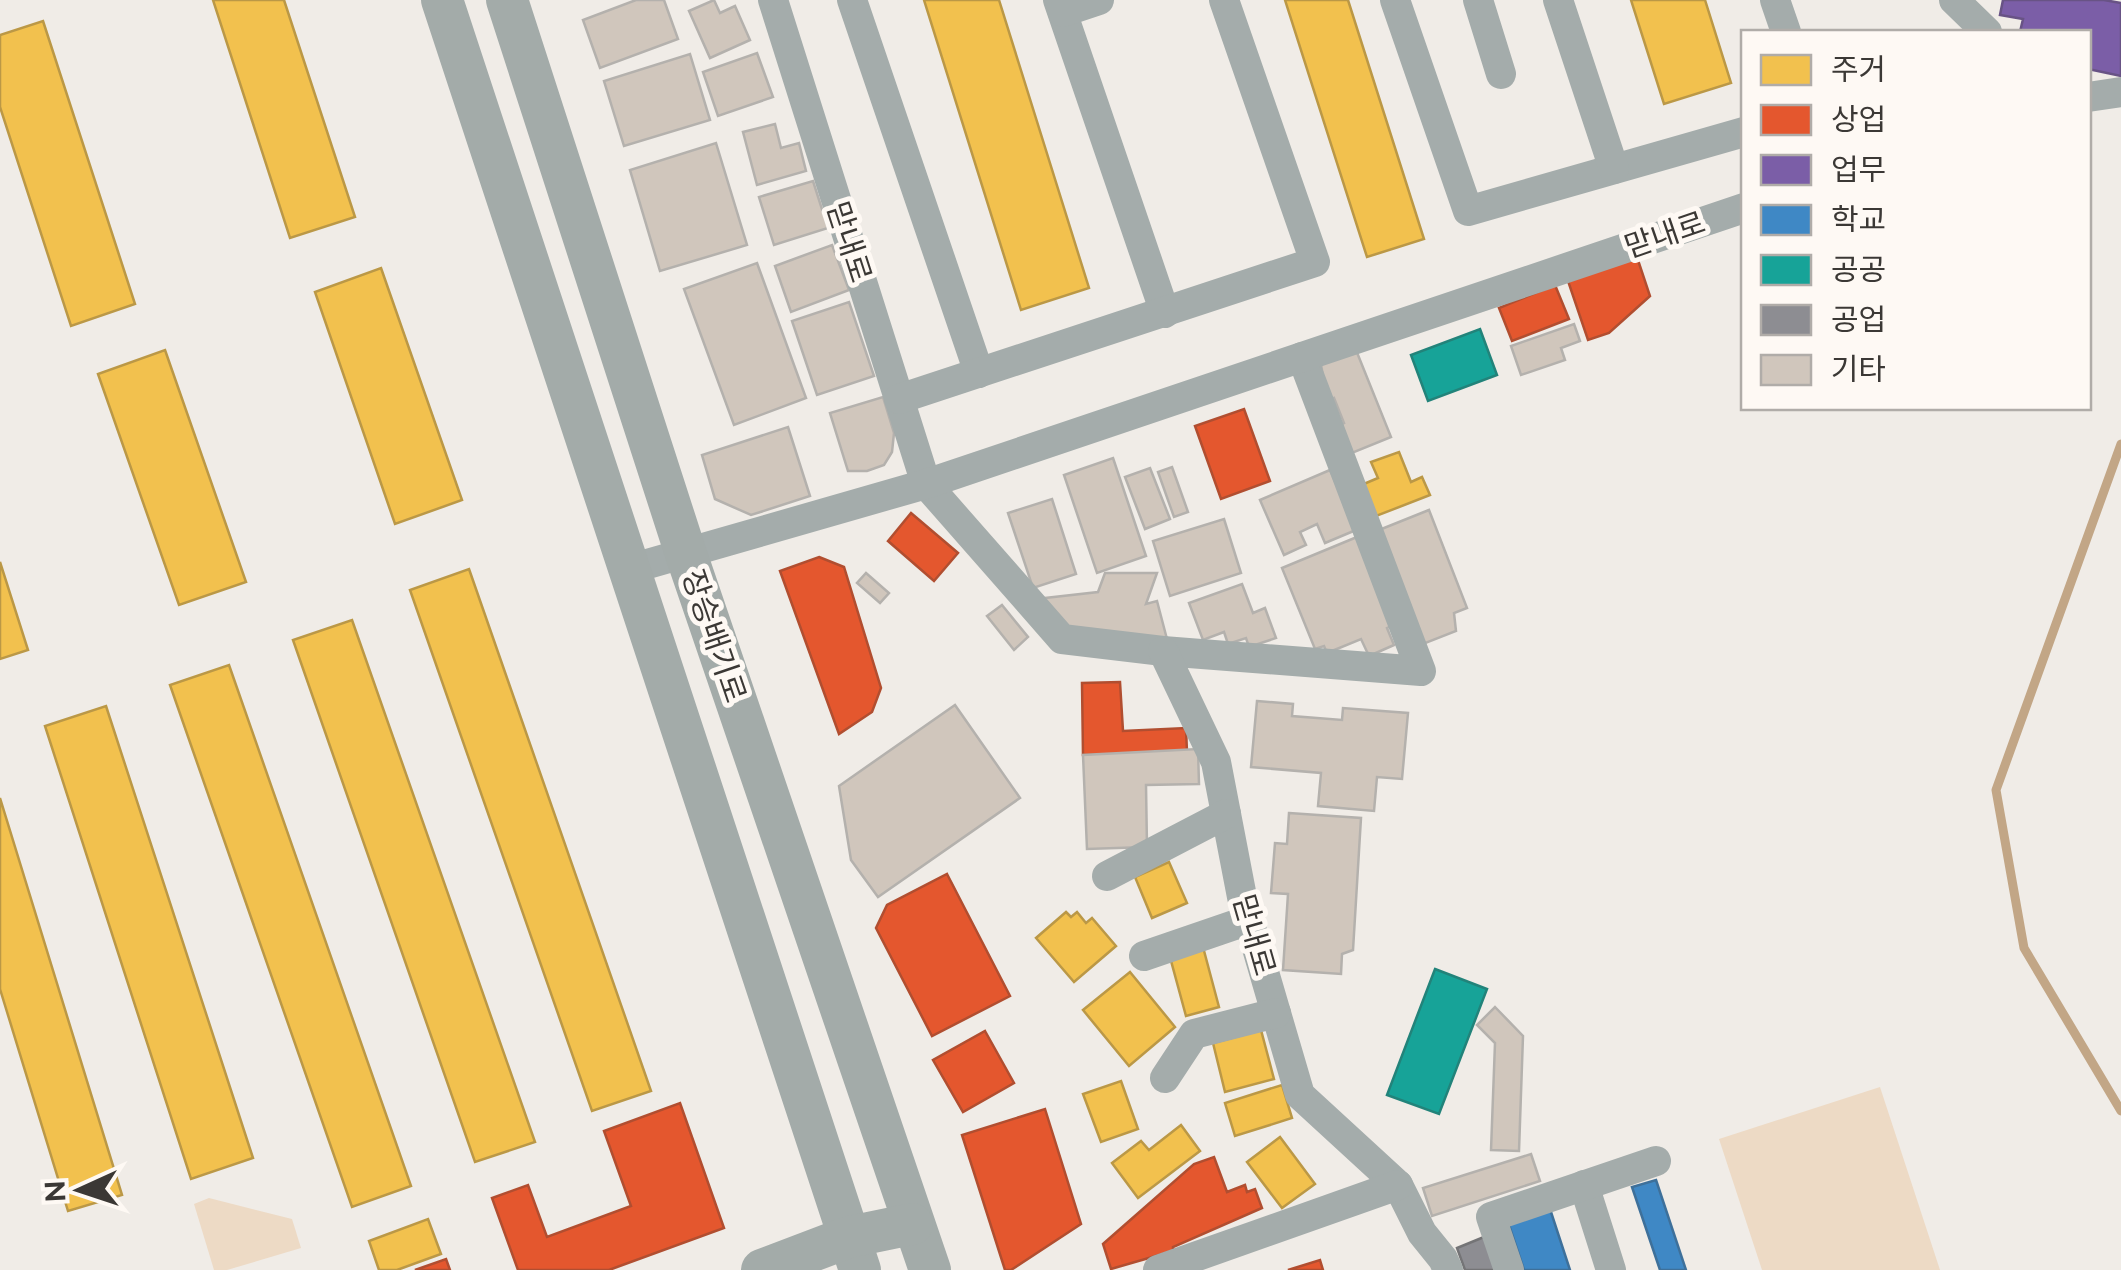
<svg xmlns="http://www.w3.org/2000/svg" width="2121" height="1270" font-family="Raleway,'Noto Sans KR',sans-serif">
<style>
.green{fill:#eddac5}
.homes{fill:#f2c14e;stroke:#bb9846;stroke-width:2.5}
.shops{fill:#e4572e;stroke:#b14e30;stroke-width:2.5}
.offices{fill:#7b5ea7;stroke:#685385;stroke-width:2.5}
.schools{fill:#3f88c5;stroke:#3e709a;stroke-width:2.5}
.public{fill:#17a398;stroke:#22837a;stroke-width:2.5}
.industry{fill:#8d8d92;stroke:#747476;stroke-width:2.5}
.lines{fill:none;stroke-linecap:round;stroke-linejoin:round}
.stream{stroke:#c2a686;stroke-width:9}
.building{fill:#d0c6bc;stroke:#b4b1ad;stroke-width:2.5}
.street{stroke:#a4acab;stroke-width:30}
.secondary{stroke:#a3aba9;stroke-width:42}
.labels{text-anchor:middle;stroke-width:10;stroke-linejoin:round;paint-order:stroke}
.street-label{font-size:30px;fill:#3b3835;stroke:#fef9f4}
</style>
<rect width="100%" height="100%" fill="#f0ece7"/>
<g class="green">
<polygon points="1880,1087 1940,1270 1762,1270 1719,1139"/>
<polygon points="209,1198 292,1219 301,1248 227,1270 214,1270 194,1204"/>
</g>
<g class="homes">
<polygon points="213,0 284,0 355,217 290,238"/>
<polygon points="924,0 999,0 1089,288 1021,310"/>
<polygon points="1285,0 1348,0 1424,239 1367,257"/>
<polygon points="1631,0 1705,0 1731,83 1664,104"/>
<polygon points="43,21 135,304 71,326 0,107 0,35"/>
<polygon points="381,268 462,500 395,524 315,292"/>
<polygon points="165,350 246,582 179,605 98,374"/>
<polygon points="1399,452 1411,482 1422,477 1430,495 1371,518 1359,486 1378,478 1371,462"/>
<polygon points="0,562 28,650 0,659"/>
<polygon points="469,569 651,1091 592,1111 410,590"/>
<polygon points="352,620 535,1142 475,1162 293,640"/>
<polygon points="229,665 411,1186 352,1207 170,685"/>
<polygon points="106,706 253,1158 191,1179 45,726"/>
<polygon points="0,798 122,1195 68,1211 0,989"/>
<polygon points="1169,862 1187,903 1152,918 1135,877"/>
<polygon points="1066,912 1071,917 1077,912 1086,923 1092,918 1116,946 1074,982 1036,938"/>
<polygon points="1203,947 1219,1007 1186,1016 1170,957"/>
<polygon points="1130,972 1175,1027 1129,1066 1083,1010"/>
<polygon points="1261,1030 1274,1079 1225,1092 1213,1043"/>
<polygon points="1121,1081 1138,1129 1101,1142 1083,1094"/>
<polygon points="1282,1085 1292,1118 1235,1136 1225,1103"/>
<polygon points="1181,1125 1200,1151 1138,1198 1112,1163 1141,1141 1149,1150"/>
<polygon points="1280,1137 1315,1184 1282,1208 1247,1162"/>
<polygon points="428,1219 441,1254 397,1270 379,1270 369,1241"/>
</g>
<g class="shops">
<polygon points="1636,254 1650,296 1609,333 1588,340 1567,278"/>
<polygon points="1555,285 1569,319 1512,341 1499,308"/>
<polygon points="1244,409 1270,481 1221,499 1195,426"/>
<polygon points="911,513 958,553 934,581 888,541"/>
<polygon points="819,557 844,567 881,688 872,712 839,734 780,571"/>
<polygon points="1120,682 1123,731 1186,728 1187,752 1083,755 1082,683"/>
<polygon points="947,874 1010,996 932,1036 876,928 887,905"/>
<polygon points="985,1031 1014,1083 963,1112 933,1060"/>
<polygon points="680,1103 724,1228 609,1270 518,1270 492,1198 528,1185 547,1237 631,1206 604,1131"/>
<polygon points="1045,1109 1081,1224 1011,1270 1005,1270 962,1135"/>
<polygon points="1214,1157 1227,1192 1245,1185 1247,1192 1255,1189 1262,1208 1173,1247 1173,1251 1111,1269 1103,1244 1194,1164"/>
<polygon points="446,1259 450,1270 415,1270"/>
<polygon points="1320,1260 1323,1270 1288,1270"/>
</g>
<polygon class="offices" points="2003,0 2104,0 2121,3 2121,76 2088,69 2088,32 2020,32 2023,19 2000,15"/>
<g class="schools">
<polygon points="1656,1180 1686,1270 1660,1270 1632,1187"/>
<polygon points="1550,1209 1570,1270 1524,1270 1508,1222"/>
</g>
<g class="public">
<polygon points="1480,329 1497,375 1428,401 1411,355"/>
<polygon points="1435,969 1487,989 1439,1114 1387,1095"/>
</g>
<polygon class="industry" points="1484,1237 1497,1270 1465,1270 1457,1248"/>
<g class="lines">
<polyline class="stream" points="2121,444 1996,790 2024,948 2121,1111"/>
</g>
<g class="building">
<polygon points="636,0 664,0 678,39 600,68 583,20"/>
<polygon points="714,0 720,13 735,6 750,40 710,58 689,11"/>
<polygon points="757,53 773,97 718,116 703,72"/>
<polygon points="690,54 710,120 624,146 604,81"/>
<polygon points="775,124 781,148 799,143 806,171 757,185 743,132"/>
<polygon points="716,143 747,245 660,271 630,170"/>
<polygon points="813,181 828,228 774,245 759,197"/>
<polygon points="832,245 849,290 791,312 775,266"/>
<polygon points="757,263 806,398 734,425 684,289"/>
<polygon points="849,302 874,376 817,395 792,321"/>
<polygon points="1574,324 1580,341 1561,348 1565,360 1521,375 1511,346"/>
<polygon points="1356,350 1391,437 1347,455 1335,427 1344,423 1334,398 1327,401 1321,364"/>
<polygon points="883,397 894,433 892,452 884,465 867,471 848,471 830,413"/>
<polygon points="788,427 810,496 751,515 715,499 702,455"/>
<polygon points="1113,458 1146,556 1097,573 1064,475"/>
<polygon points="1172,467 1188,512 1174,517 1158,472"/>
<polygon points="1150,468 1170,519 1145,529 1125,477"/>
<polygon points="1330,470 1356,530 1325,543 1317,524 1300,532 1306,545 1284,555 1260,500"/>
<polygon points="1052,499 1076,574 1033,588 1008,513"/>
<polygon points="1429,510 1467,608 1454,613 1456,631 1423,644 1379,530"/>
<polygon points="1224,519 1241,573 1170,596 1153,541"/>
<polygon points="1357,537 1393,625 1387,628 1394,645 1369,656 1361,639 1327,653 1324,646 1315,649 1282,568"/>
<polygon points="866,573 889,593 880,603 857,583"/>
<polygon points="1105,573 1157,573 1146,604 1157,601 1168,643 1064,631 1036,599 1098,592"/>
<polygon points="1242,584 1253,613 1265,608 1276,638 1249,647 1246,638 1228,644 1224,632 1203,640 1189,603"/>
<polygon points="1002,605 1028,637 1014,650 987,616"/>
<polygon points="1257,701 1293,704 1292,716 1342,720 1343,708 1408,713 1402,779 1377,777 1374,811 1318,806 1321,773 1251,767"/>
<polygon points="955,705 1020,798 878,897 851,860 839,786"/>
<polygon points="1198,749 1199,784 1146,785 1147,847 1087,849 1083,755"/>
<polygon points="1289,813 1361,818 1353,950 1342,954 1341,974 1283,970 1288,894 1271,893 1275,843 1287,844"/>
<polygon points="1495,1007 1523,1036 1519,1151 1491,1150 1495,1043 1477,1025"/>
<polygon points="1531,1154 1540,1181 1432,1216 1423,1188"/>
</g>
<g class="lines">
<g class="street">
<polyline points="773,0 926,484 1062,639 1163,651 1421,671 1302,357"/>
<polyline points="852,0 979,373"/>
<polyline points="1058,0 1165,313"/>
<polyline points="1395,0 1468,211 1744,132"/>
<polyline points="1478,0 1501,74"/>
<polyline points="1558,0 1614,169"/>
<polyline points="1775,0 1786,32"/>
<polyline points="1954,0 1987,32"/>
<polyline points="1063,12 1099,0"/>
<polyline points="2088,97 2121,92"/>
<polyline points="899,399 1315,262 1224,0"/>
<polyline points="630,569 926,484 1744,208"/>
<polyline points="1163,651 1216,762 1242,897 1300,1095 1398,1185 1422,1233 1443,1259 1448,1270"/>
<polyline points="1107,876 1226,814"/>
<polyline points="1144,956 1249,920"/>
<polyline points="1165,1078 1194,1034 1276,1013"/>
<polyline points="1584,1185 1611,1270"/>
<polyline points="1158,1270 1398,1185"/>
<polyline points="1509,1270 1491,1217 1656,1161"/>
</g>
<g class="secondary">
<polyline points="442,0 860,1270"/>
<polyline points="507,0 685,551 930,1270"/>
<polyline points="762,1270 849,1237 912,1224"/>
</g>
</g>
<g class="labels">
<g class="street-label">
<text transform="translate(1665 235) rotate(-19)" y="10">맏내로</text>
<text transform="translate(849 242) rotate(72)" y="10">맏내로</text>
<text transform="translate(714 636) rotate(71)" y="10">장승배기로</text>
<text transform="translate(1254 935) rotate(74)" y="10">맏내로</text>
</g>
</g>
<rect x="1741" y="30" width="350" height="380" fill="#fef9f4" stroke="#b0aca8" stroke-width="2.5"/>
<rect x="1761" y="55" width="50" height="30" fill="#f2c14e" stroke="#b0aca8" stroke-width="2.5"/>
<text x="1831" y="80" font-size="30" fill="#3b3835">주거</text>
<rect x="1761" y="105" width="50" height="30" fill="#e4572e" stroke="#b0aca8" stroke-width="2.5"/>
<text x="1831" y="130" font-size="30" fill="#3b3835">상업</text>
<rect x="1761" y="155" width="50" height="30" fill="#7b5ea7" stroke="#b0aca8" stroke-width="2.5"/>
<text x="1831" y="180" font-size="30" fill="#3b3835">업무</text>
<rect x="1761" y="205" width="50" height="30" fill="#3f88c5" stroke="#b0aca8" stroke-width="2.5"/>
<text x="1831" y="230" font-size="30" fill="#3b3835">학교</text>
<rect x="1761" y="255" width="50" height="30" fill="#17a398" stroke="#b0aca8" stroke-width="2.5"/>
<text x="1831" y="280" font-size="30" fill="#3b3835">공공</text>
<rect x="1761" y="305" width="50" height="30" fill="#8d8d92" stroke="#b0aca8" stroke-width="2.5"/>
<text x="1831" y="330" font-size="30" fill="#3b3835">공업</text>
<rect x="1761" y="355" width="50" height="30" fill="#d0c6bc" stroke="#b0aca8" stroke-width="2.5"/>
<text x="1831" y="380" font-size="30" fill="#3b3835">기타</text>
<g transform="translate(80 1190) rotate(267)" stroke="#fef9f4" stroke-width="8" paint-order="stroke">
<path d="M0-8L18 38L0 25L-18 38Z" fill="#3b3835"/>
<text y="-15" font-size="28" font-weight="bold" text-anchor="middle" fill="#3b3835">N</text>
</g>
</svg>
